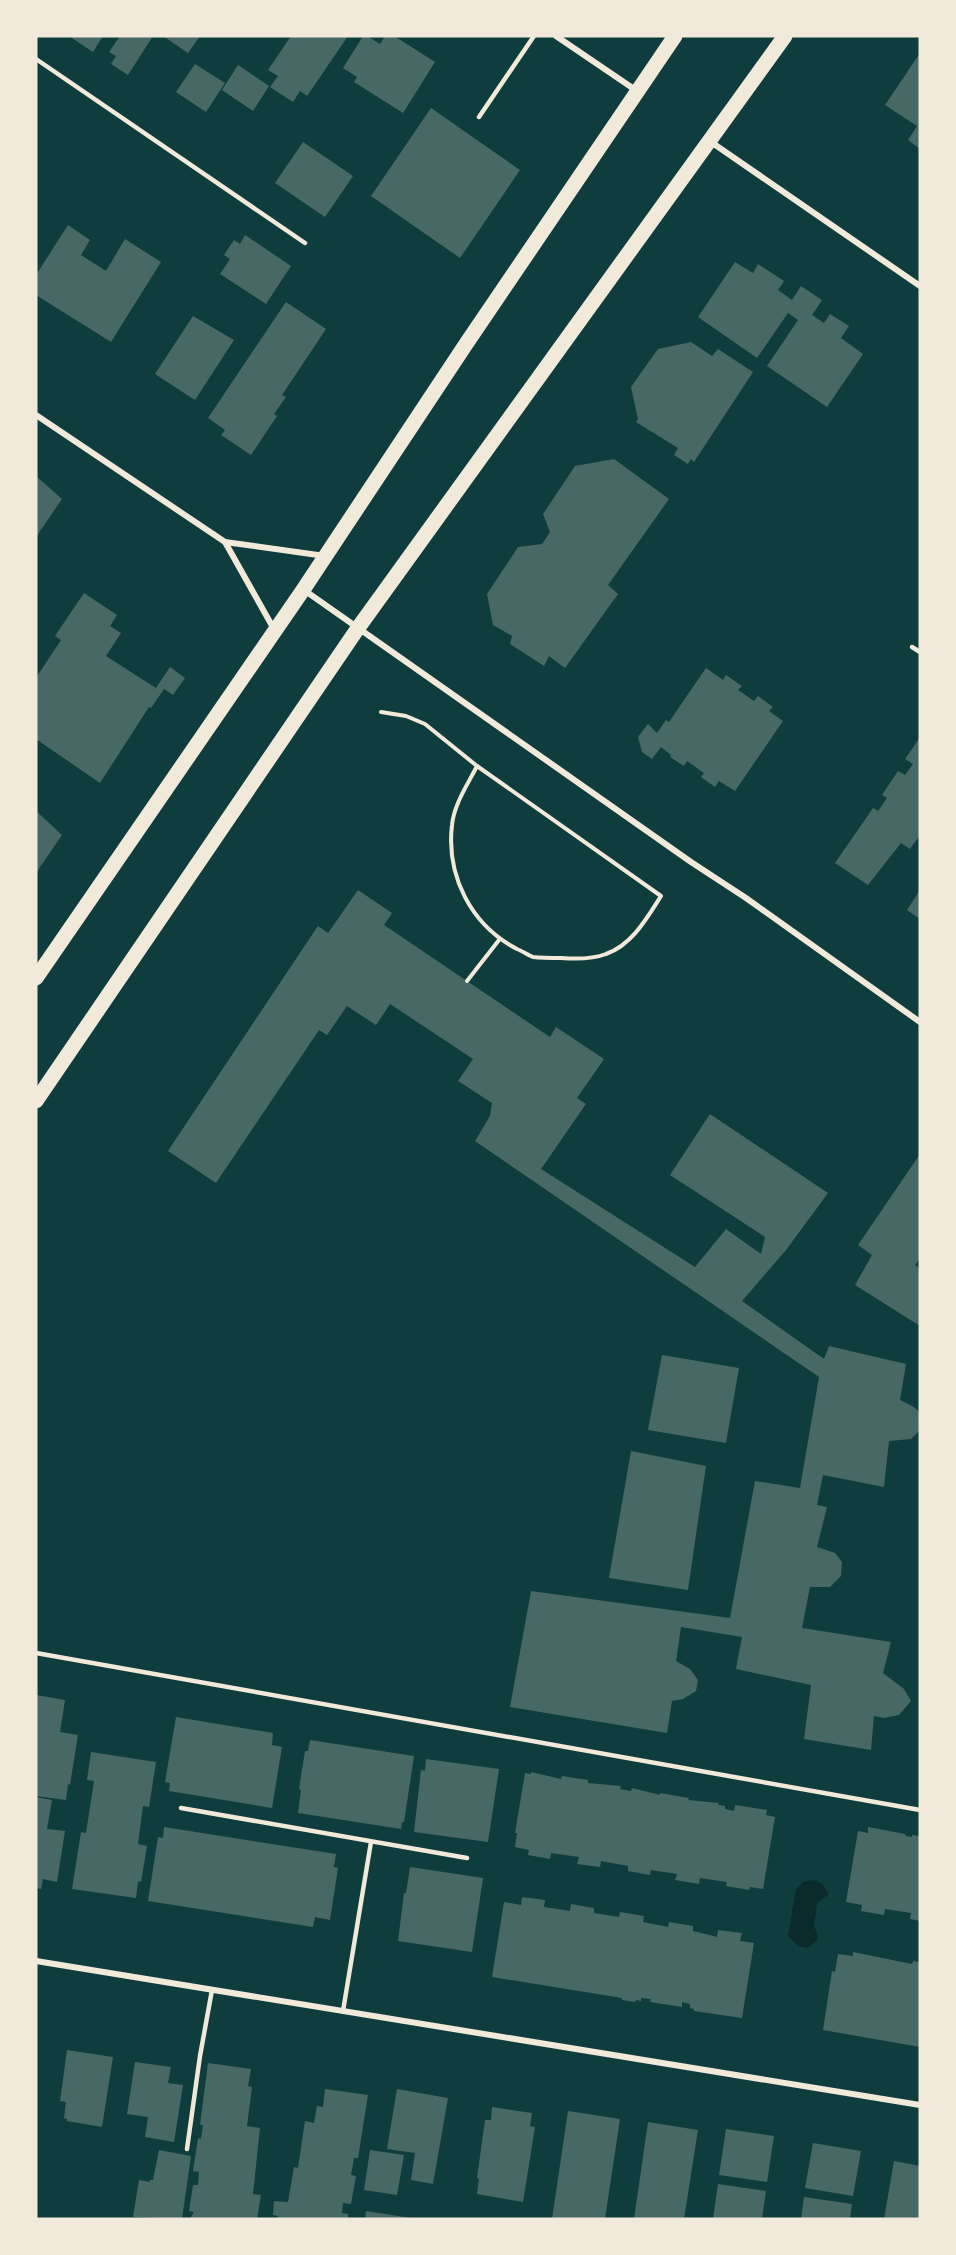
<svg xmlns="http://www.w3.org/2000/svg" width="956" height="2255" font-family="Ubuntu,sans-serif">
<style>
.water{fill:#0a2a2b}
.building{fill:#486865}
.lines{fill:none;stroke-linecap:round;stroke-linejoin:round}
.path{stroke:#f1e9da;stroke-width:4}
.service{stroke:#f1e9da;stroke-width:4.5}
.minor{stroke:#f1e9da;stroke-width:6}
.primary{stroke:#f1e9da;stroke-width:15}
</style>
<rect width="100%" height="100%" fill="#0f3d3e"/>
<polygon class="water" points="814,1880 822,1884 829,1894 817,1903 814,1926 818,1936 817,1941 807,1948 798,1946 788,1936 796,1889 803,1882"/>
<g class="building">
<polygon points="69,36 103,36 93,52"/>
<polygon points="120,36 153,36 128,75 111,64 116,56 109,52"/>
<polygon points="163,36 200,36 188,53"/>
<polygon points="291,36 348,36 307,96 300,91 293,102 270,87 278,76 268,70"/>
<polygon points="363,36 367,36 380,44 385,36 394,36 435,62 403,113 354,82 357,77 343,68"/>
<polygon points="920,53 920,149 908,140 917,126 885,105"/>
<polygon points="195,64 225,83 206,112 176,92"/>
<polygon points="238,65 269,86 253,111 222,90"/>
<polygon points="431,108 520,170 460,258 371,196"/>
<polygon points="303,142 353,176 325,217 275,183"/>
<polygon points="68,225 90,240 81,255 106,271 125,239 161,262 111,342 36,295 36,275"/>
<polygon points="245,235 291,266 266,304 220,274 230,259 224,255 234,240 240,244"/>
<polygon points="735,262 753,273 758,264 784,281 778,290 792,300 801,286 822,300 812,315 824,323 830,314 849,326 841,338 863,354 827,407 767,366 798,320 788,313 757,358 698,317"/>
<polygon points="286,302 326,329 282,395 286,397 274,414 277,416 251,455 221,435 225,430 208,418"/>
<polygon points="193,316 234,340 195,400 155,374"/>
<polygon points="691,342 712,356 718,349 753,372 694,462 691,459 688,464 674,455 678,448 636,422 638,419 631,387 658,349"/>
<polygon points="614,459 669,499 608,585 618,594 565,668 549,656 544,666 510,644 512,636 493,625 487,594 518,547 542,544 550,532 543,514 575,466"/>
<polygon points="36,476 62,499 36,537"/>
<polygon points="84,593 117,615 110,626 121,633 106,656 156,688 170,667 185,678 173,695 164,689 151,708 149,707 100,783 36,739 36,678 61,640 55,636"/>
<polygon points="706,668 723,680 726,675 742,686 738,690 754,701 758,696 773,707 769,711 783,721 735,791 719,781 715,787 701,777 704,773 687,761 684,766 670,757 671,755 661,747 652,759 642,752 638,737 648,724 657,733 666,720 669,722"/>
<polygon points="920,737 920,835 910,849 901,843 868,885 835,863 873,808 878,811 887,798 882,795 898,771 905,775 913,764 905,759"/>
<polygon points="36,811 62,835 36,873"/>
<polygon points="358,890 392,913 384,925 550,1037 556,1027 604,1059 577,1098 586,1104 541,1169 695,1267 726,1229 761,1254 765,1237 670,1175 710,1114 828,1193 786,1250 742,1301 824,1359 829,1346 906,1364 900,1400 914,1407 920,1413 920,1430 911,1439 889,1441 884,1487 823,1475 817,1505 827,1507 817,1547 835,1553 842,1562 841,1576 830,1587 810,1587 802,1628 891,1642 883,1673 904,1689 911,1701 899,1715 884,1718 874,1716 871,1750 804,1739 811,1685 736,1669 742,1637 681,1627 676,1661 690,1669 698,1680 696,1691 683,1699 672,1701 667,1733 510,1707 531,1591 730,1618 755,1481 800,1488 819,1377 475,1141 490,1116 492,1103 458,1081 473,1059 390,1004 376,1025 347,1006 327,1035 319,1030 216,1183 168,1151 318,926 328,933"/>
<polygon points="920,890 920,919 907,910"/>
<polygon points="920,1154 920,1258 915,1265 920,1269 920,1326 855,1285 872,1255 858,1245"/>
<polygon points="662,1355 739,1368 726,1443 648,1430"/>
<polygon points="631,1451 706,1466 688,1590 609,1578"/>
<polygon points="36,1695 65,1700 60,1732 78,1735 70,1785 68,1784 66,1800 36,1796"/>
<polygon points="176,1717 273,1733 272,1745 282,1747 272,1808 169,1791 170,1783 165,1782"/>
<polygon points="310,1740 414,1756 404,1822 402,1822 401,1829 298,1813 301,1790 299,1789 305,1751 308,1751"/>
<polygon points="91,1752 156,1762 149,1807 143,1806 138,1844 147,1846 141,1882 138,1881 136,1898 72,1889 81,1832 86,1833 94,1781 87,1780"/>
<polygon points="426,1759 499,1769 488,1842 414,1832 421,1770 425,1771"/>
<polygon points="531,1772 561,1779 562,1776 588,1780 588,1783 621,1786 620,1789 631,1791 632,1788 660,1795 660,1793 689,1798 688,1800 719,1803 718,1805 725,1806 725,1809 734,1811 735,1805 767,1810 766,1815 775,1817 763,1889 750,1887 749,1890 726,1886 727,1882 700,1878 699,1884 675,1880 677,1874 651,1870 650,1875 628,1871 628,1866 601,1861 600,1867 577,1864 579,1857 551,1853 550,1859 528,1855 529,1850 515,1847 517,1833 515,1833 525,1773 531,1774"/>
<polygon points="36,1797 52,1800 47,1829 65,1831 57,1882 43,1879 41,1889 36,1888"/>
<polygon points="164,1827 336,1854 334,1867 338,1868 330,1920 315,1917 313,1927 148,1901 158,1837 163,1838"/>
<polygon points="868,1827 905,1834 906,1836 912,1837 912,1835 920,1836 920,1921 910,1919 911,1913 885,1909 884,1915 861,1911 862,1905 846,1902 858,1831 868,1833"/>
<polygon points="410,1867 483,1878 472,1952 398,1941 404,1893 406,1893"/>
<polygon points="522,1897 545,1900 544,1907 570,1911 571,1904 594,1908 594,1913 619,1917 620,1912 644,1916 643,1922 668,1927 669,1922 693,1926 693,1931 717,1937 718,1930 742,1933 740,1941 754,1943 742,2018 694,2011 694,2009 690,2008 690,2004 682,2002 682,2007 650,2002 651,1999 641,1998 641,2001 636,2000 635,2002 622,2000 622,1998 492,1977 504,1902 521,1905"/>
<polygon points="853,1952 912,1964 913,1961 920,1962 920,2047 823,2030 832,1971 835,1972 838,1954 853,1956"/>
<polygon points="67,2050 113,2057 102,2127 67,2121 67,2119 64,2118 66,2102 60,2101"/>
<polygon points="135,2062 171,2067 168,2083 183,2085 174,2142 145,2137 148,2117 127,2114"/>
<polygon points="208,2063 251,2069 248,2086 252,2087 247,2126 260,2128 253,2194 261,2195 257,2219 190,2219 194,2212 189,2211 193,2185 198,2185 199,2172 193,2171 198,2138 201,2139 203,2125 200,2125"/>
<polygon points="325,2089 368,2095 358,2158 354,2158 351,2175 356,2176 351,2204 343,2203 342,2213 348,2214 348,2219 277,2219 278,2216 273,2215 274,2201 288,2202 294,2167 298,2168 305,2121 314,2123 317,2106 323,2107"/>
<polygon points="397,2089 448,2098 433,2184 411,2180 415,2153 387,2149"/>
<polygon points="492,2107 532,2113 530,2126 535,2127 523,2202 477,2194 479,2179 477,2178 485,2120 491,2120"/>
<polygon points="568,2111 620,2119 605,2219 552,2219"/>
<polygon points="648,2122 698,2130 684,2219 634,2219"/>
<polygon points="726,2129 774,2136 767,2182 719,2175"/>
<polygon points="813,2143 861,2151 853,2196 805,2188"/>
<polygon points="159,2150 191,2156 182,2219 133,2217 139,2180 150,2182 150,2180 153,2180"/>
<polygon points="370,2150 404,2155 397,2195 364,2190"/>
<polygon points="894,2161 920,2166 920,2219 884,2219"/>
<polygon points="718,2184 766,2191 762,2219 713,2219"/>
<polygon points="804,2197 852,2204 850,2219 801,2219"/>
<polygon points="366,2211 411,2218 411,2219 365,2219"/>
</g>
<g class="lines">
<g class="path">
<polyline points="381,712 406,716 425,724 477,766"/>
<path d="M477,766L661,896C647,918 632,945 606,954C593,959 574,959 561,958C552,958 542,958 533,957C528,955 522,951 517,949C471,925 446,876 452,825C454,804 468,784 477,766Z"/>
<polyline points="467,981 499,940"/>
</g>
<g class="service">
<polyline points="36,59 305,243"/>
<polyline points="479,117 534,36"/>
<polyline points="912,647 920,652"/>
<polyline points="36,1653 920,1810"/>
<polyline points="181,1808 467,1858"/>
<polyline points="343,2011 371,1842"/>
<polyline points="187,2149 200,2056 212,1990"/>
</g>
<g class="minor">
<polyline points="556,36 637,91"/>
<polyline points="711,142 920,286"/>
<polyline points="36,415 225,542 275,631"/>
<polyline points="225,542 325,556"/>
<polyline points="304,590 691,862 746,898 920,1022"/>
<polyline points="36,1961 920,2105"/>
</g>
<g class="primary">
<polyline points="36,978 303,590 466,344 675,36"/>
<polyline points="36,1101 358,628 785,36"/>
</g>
</g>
<rect width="956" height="2255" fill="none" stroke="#f1e9da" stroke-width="75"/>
</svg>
